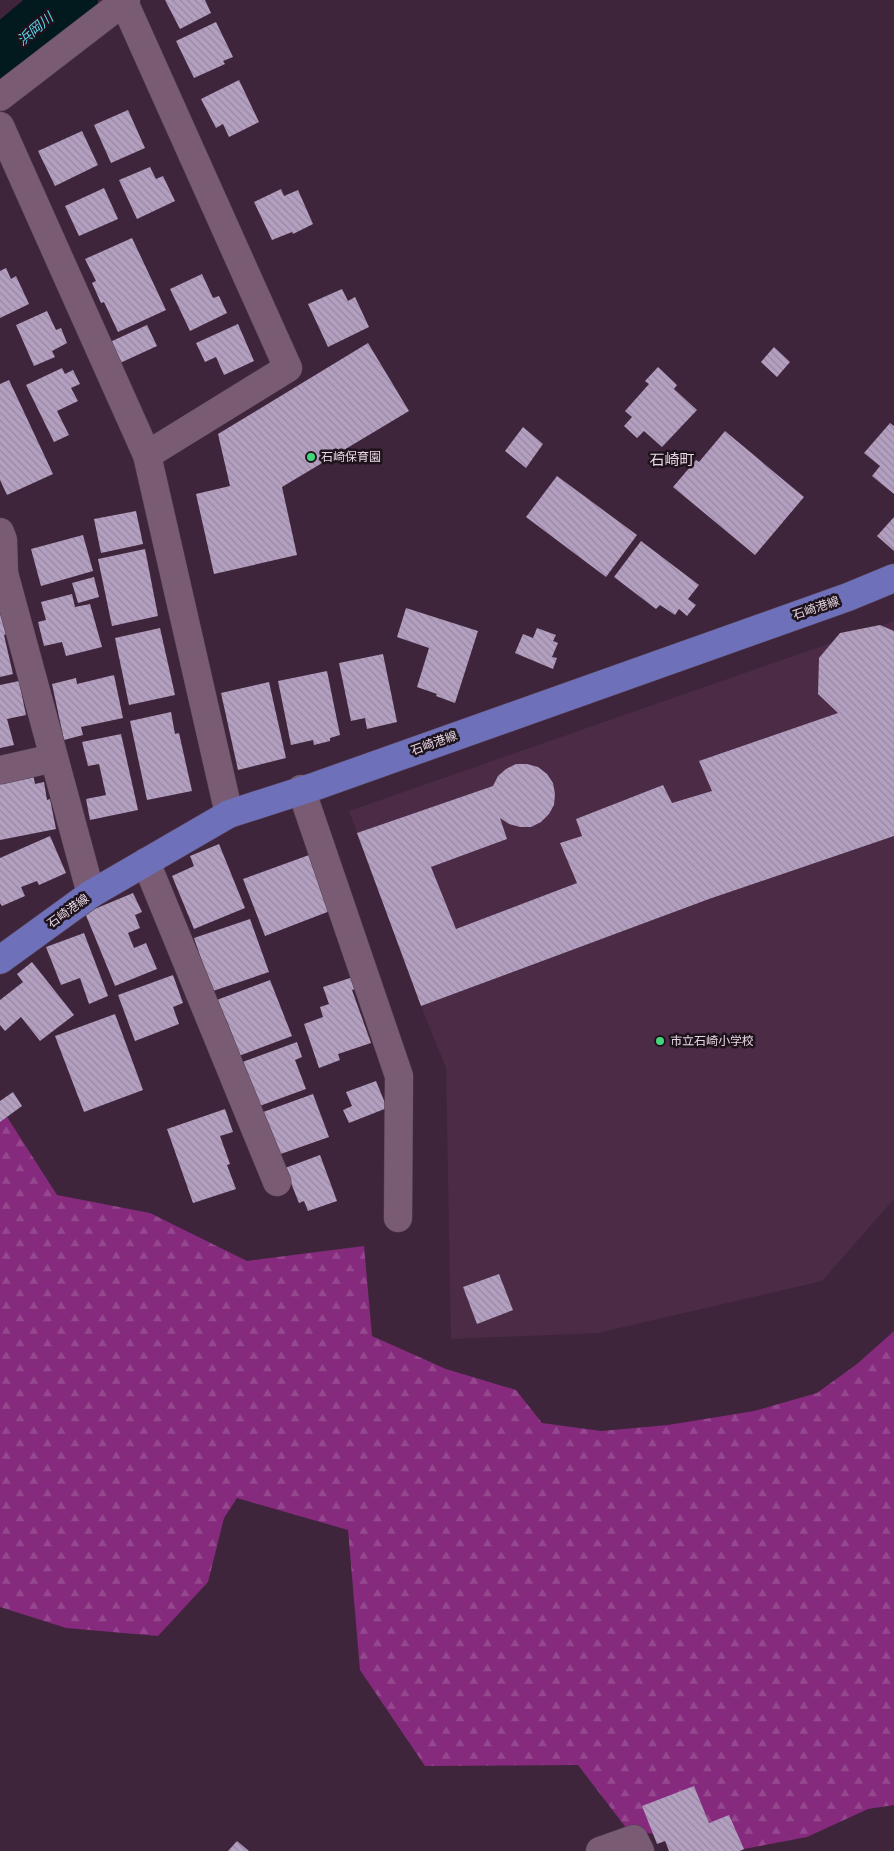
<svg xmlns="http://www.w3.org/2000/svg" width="894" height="1851" font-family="Arial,'Noto Sans JP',sans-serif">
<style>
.built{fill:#4b2b46}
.forest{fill:url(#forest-firs)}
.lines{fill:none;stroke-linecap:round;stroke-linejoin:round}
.river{stroke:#021a1e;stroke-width:58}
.building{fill:url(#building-back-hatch)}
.minor-casing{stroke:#574153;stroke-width:29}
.major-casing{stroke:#574153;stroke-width:29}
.minor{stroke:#795c74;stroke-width:28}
.major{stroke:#6e70ba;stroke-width:28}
.poi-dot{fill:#43d77b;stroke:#1e131c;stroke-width:2}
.labels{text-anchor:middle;stroke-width:5;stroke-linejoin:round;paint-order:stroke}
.poi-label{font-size:12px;fill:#e7d6e3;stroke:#1e131c;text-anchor:start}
.street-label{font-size:12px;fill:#e7d6e3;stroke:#1e131c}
.water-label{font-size:14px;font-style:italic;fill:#58d3ea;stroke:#1e131c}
.quarter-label{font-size:15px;fill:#e7d6e3;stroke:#1e131c}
</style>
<defs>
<pattern id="forest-firs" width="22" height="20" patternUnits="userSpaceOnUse" patternTransform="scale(1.25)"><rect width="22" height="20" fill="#852a7d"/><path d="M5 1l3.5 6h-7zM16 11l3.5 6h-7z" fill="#96488f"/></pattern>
<pattern id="building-back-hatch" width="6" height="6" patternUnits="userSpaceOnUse" patternTransform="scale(1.25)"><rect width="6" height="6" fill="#b39fc0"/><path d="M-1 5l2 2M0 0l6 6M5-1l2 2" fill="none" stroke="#9887a1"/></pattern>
</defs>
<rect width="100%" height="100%" fill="#3e253b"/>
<polygon class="built" points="894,621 894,1199 822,1281 598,1333 451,1339 446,1068 421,1006 349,811"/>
<polygon class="forest" points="0,1106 57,1195 150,1213 247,1261 364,1246 372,1336 446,1369 516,1390 542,1423 601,1431 668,1425 754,1411 817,1393 857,1364 894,1331 894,1805 868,1809 807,1837 744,1849 733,1849 627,1829 578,1765 425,1766 360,1670 348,1530 237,1498 224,1518 208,1582 158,1636 66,1628 0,1607"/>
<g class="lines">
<polyline class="river" points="0,57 69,0"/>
</g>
<g class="building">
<polygon points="165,0 205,0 211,13 180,29"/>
<polygon points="216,22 233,57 223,61 225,64 194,78 176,41"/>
<polygon points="239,80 259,122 229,137 223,124 216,128 201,99"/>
<polygon points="128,110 145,148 111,163 94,125"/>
<polygon points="82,131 98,165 55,186 38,151"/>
<polygon points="150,167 156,179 163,176 175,201 137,219 119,180"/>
<polygon points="104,188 118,219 79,236 65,206"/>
<polygon points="281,189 284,196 298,190 313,224 293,234 292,232 272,240 254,202"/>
<polygon points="132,238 166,310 118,332 104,302 101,303 92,283 96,281 85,259"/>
<polygon points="6,268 11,279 16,276 29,304 0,318 0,271"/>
<polygon points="202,274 213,298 219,296 227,313 190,331 170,289"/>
<polygon points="342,289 348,301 355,297 369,327 328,347 308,304"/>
<polygon points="47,311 56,330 61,328 67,343 52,351 55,357 34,366 16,325"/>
<polygon points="238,324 254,361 224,375 216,357 205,362 196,343"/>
<polygon points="147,325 157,346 120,363 110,342"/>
<polygon points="368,343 409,411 282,487 297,555 214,574 196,494 230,486 218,434"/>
<polygon points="774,347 790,362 777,377 761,362"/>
<polygon points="658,367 677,385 674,389 697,410 662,447 644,431 637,438 624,426 632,417 625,411 649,384 645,381"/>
<polygon points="62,368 65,374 73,370 80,384 71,388 78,401 57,411 69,435 54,442 26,385"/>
<polygon points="9,380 53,474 7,495 0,480 0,384"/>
<polygon points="890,423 894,426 894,494 872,476 880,466 864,453"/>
<polygon points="523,427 543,444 526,468 505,451"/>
<polygon points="725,431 804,497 755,555 673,487 696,460 699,462"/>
<polygon points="557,476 637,535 606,577 526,517"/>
<polygon points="136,511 143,544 101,553 94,519"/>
<polygon points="894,517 894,551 877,536"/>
<polygon points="83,535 93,571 41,586 31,549"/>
<polygon points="641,541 699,585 688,599 696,605 687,616 679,609 675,615 660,605 656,609 614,577"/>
<polygon points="145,549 158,616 112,626 98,559"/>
<polygon points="94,577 99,597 78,603 72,583"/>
<polygon points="72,594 75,607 90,604 102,647 66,656 62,642 44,646 38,622 46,620 41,602"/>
<polygon points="406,608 478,631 455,703 436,696 437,694 417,687 429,648 397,637"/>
<polygon points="3,613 7,634 4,635 13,674 0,677 0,614"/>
<polygon points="880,625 894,631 894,836 709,899 421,1006 357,833 493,786 498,776 506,769 516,764 527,764 538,767 547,774 553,783 555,794 554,805 549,814 541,822 531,827 520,827 509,824 500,818 507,839 431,867 456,929 577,883 560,843 582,836 576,819 663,785 672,803 712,791 699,761 838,713 818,694 819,658 840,633"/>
<polygon points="160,628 175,695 129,705 115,638"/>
<polygon points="537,628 556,635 553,641 558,643 552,657 557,658 553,669 515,653 523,634 533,638"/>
<polygon points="383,654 397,722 367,729 365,718 351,721 339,663"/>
<polygon points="327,671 340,735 330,738 330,741 314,745 313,740 291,745 278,681"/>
<polygon points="114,675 123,718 81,727 83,735 64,740 52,684 76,678 77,684"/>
<polygon points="19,681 26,715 7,719 14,745 0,748 0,685"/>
<polygon points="269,682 286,758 238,770 221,693"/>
<polygon points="171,712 175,734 179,733 192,791 147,800 130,721"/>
<polygon points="121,734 138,810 90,820 86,799 106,795 99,764 88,766 82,742"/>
<polygon points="32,769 35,784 44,782 47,800 50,799 56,829 0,840 0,776"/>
<polygon points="50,836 66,873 39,885 37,881 21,887 25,896 2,906 0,903 0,858"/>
<polygon points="219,844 245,908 194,929 172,876 194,866 190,856"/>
<polygon points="309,855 330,911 265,936 243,879"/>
<polygon points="133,893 142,912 135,915 140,928 128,933 134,948 146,943 157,969 115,986 85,913"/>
<polygon points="250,919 269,972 210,992 203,974 206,973 194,938"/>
<polygon points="84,933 108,996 89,1004 80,978 61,985 46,947"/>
<polygon points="32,962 74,1015 40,1041 21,1017 5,1031 0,1025 0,1000 23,982 17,974"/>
<polygon points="362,974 365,986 352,990 371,1043 338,1054 340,1060 319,1068 304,1024 323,1017 320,1007 329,1004 323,987"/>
<polygon points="173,975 183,1003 173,1007 179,1024 135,1041 118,995"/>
<polygon points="270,980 292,1036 236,1057 229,1039 233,1037 226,1019 221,1021 214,1001"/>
<polygon points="115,1014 143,1090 84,1112 55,1036"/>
<polygon points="297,1042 302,1057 295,1060 306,1089 254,1108 237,1064"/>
<polygon points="376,1081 387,1108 349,1123 343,1110 352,1106 346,1092"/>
<polygon points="13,1092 22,1106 0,1122 0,1101"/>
<polygon points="313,1094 329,1137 275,1156 255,1115"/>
<polygon points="225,1109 233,1132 220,1136 230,1164 227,1165 236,1189 193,1203 167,1129"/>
<polygon points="320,1155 337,1201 308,1211 304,1201 299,1203 285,1168"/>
<polygon points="499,1274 513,1310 477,1324 463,1287"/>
<polygon points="694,1786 709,1823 729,1815 744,1849 740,1851 669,1851 665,1841 657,1844 642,1806"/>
<polygon points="237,1841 249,1851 228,1851"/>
</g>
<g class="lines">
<g class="minor-casing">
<g id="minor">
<polyline points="124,2 288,368 147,455"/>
<polyline points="0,97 126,0"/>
<polyline points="0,126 147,455 229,814"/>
<polyline points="0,532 3,540 4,573"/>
<polyline points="0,575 4,573 91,894"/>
<polyline points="0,770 54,758"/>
<polyline points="301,789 399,1076 398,1218"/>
<polyline points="146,862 277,1182"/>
<polyline points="600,1851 634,1839 640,1851"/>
</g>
</g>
<g class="major-casing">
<polyline id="major" points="0,960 91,894 229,814 316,786 848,597 894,578"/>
</g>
<use href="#minor" class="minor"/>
<use href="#major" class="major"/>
</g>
<g class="poi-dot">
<circle cx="311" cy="457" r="5"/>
<circle cx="660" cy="1041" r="5"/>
</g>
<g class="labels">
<g class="poi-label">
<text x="321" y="461">石崎保育園</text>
<text x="670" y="1045">市立石崎小学校</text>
</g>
<g class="street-label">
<text transform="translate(816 608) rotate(-19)" y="4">石崎港線</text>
<text transform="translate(434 743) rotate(-20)" y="4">石崎港線</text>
<text transform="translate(68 911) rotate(-36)" y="4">石崎港線</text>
</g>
<g class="water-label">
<text transform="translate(35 29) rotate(-40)" y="5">浜岡川</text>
</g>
<g class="quarter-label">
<text x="672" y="465">石崎町</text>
</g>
</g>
</svg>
